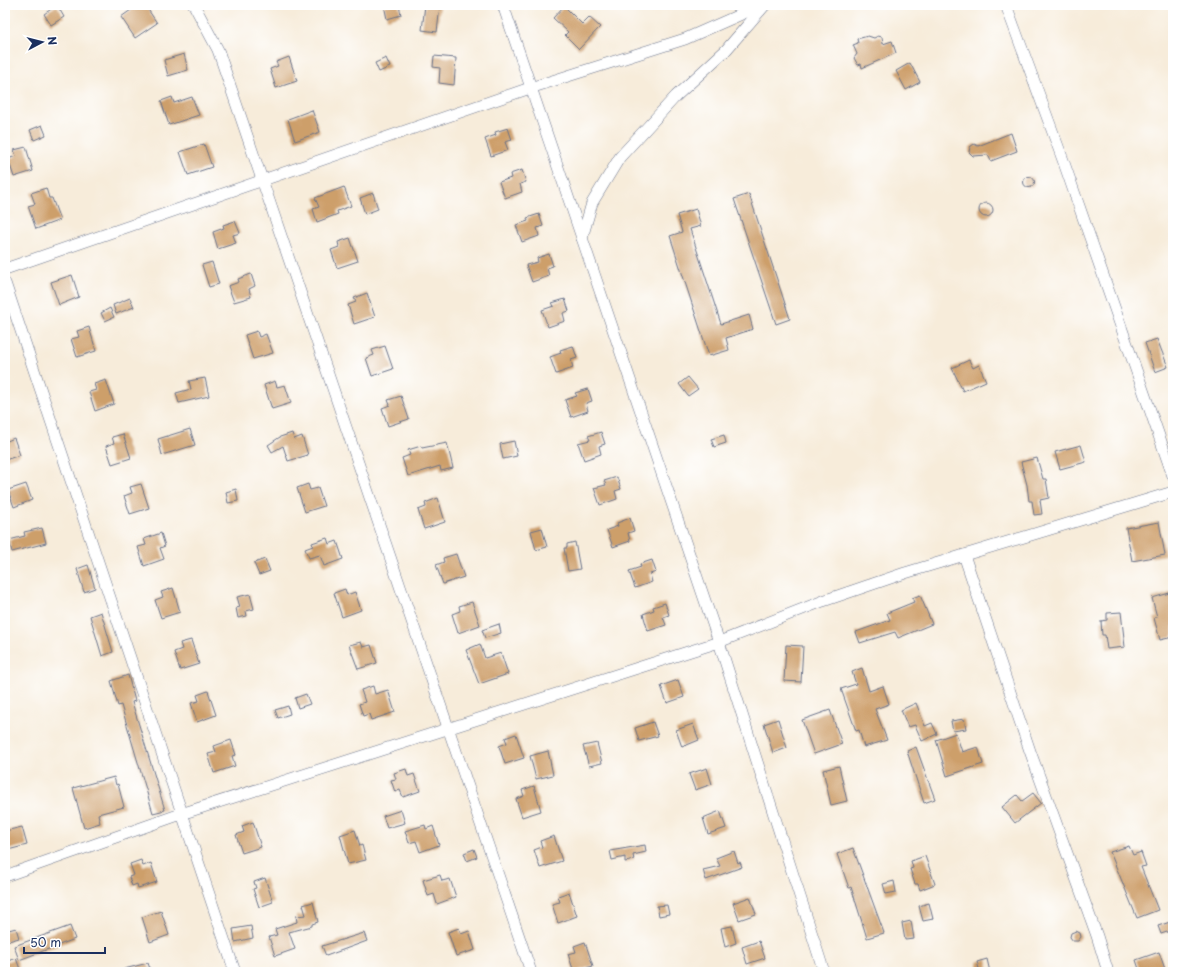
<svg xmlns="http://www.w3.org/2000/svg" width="1178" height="977" font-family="'Playpen Sans',sans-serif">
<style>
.building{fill:#cd9f6b}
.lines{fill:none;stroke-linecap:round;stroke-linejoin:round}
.street-casing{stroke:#687189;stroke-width:12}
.street{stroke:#fff;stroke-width:11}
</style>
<rect width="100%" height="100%" fill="#fff"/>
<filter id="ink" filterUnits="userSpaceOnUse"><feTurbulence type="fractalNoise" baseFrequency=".025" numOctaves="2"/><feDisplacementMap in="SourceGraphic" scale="8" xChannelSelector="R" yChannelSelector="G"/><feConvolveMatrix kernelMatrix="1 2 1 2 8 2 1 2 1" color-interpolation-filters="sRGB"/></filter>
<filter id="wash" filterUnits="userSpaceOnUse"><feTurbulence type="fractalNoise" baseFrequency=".012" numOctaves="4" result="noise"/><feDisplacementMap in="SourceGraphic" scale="16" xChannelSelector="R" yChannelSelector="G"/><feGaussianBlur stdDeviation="0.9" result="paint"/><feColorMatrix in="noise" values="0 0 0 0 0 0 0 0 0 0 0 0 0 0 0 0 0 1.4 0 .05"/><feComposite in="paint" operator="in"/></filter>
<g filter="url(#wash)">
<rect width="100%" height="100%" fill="#f7ecda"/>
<g id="blocks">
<g class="building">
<polygon points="57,5 64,17 51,25 44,14"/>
<polygon points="138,5 145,5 157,23 135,38 121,17"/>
<polygon points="384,5 399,5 401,15 387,19"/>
<polygon points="425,5 440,6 437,32 422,30"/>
<polygon points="564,6 582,24 589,17 600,27 579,49 565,35 568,32 553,18"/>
<polygon points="868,36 874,38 878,36 882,37 883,44 892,41 896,53 862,68 861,64 858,65 854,58 857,54 853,45 858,43 857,39"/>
<polygon points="184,54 188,70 168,76 164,60"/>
<polygon points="434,56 456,58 454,85 439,83 440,68 433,67"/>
<polygon points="289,57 297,81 276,88 270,69 278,66 276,62"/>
<polygon points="386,58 390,67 379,72 375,63"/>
<polygon points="910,63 920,82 906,90 896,71"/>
<polygon points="172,97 174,103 192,97 199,115 169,125 161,101"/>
<polygon points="312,110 320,132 295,141 288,119"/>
<polygon points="42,125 46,135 34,140 30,130"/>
<polygon points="508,128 512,140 505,142 508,150 491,156 485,139 496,135 495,132"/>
<polygon points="1011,133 1017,151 991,161 988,155 973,156 969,152 970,147 974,144 978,146"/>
<polygon points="204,144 212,167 188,175 180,152"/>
<polygon points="26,147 33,171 14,177 8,159 16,156 14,150"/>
<polygon points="522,170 526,182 520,184 522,192 505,198 499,182 511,178 510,174"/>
<circle cx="1029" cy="182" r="5.5"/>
<polygon points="344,187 351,206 337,211 338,214 317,222 313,209 319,207 315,198"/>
<polygon points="46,188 49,198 52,198 60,220 36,229 28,206 35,204 31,193"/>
<polygon points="373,193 378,209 365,214 360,198"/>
<polygon points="749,194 790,319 776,324 734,199"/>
<circle cx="986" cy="210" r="7"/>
<polygon points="696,209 701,226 690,229 721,324 749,315 753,329 726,338 729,350 709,356 670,236 682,232 677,215"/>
<polygon points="539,214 543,226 537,228 539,236 522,242 516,225 528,221 527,218"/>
<polygon points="235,221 240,233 233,235 236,243 218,249 213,232 224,228 223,225"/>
<polygon points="350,238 358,261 337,268 331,250 339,247 338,242"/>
<polygon points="549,254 553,266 547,268 549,276 532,282 526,265 538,262 537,258"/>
<polygon points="212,262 219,284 209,287 202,265"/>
<polygon points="251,274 255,286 249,289 251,297 234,302 228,286 239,282 238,279"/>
<polygon points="72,275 79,297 59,305 51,282"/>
<polygon points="367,293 375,317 354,324 348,305 356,302 354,298"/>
<polygon points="130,298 134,307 116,314 113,305"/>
<polygon points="565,299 569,311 563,313 565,321 548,327 542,310 554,306 552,303"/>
<polygon points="110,308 114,317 105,321 101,313"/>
<polygon points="89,327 96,351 77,357 71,339 79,337 77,331"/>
<polygon points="257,331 259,337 266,334 273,353 253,359 245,335"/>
<polygon points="1157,339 1168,367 1155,372 1145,343"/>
<polygon points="385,346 393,369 372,376 366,358 374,355 372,350"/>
<polygon points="573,346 577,358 571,360 573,368 556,374 550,357 561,353 560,350"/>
<polygon points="969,360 973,368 979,365 986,381 963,391 952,368"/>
<polygon points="688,377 698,389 688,396 679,384"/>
<polygon points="205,378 209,396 179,403 176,393 191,389 189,381"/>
<polygon points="106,380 114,404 95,411 89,392 96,390 94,384"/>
<polygon points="275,381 277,387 285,385 291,403 272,409 264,385"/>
<polygon points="588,389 592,401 586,403 588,411 571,417 565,400 577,396 575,393"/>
<polygon points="401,396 409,419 388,426 382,408 390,405 388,400"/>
<polygon points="190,429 195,445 162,455 158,439"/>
<polygon points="601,432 605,444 599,446 601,454 584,460 578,443 590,440 588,436"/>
<polygon points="292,433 294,439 302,436 308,455 288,461 283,446 272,452 268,445 280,437"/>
<polygon points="123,434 131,458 112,464 106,446 114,443 112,437"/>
<polygon points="724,435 726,443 714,447 711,439"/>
<polygon points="14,438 20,455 5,460 5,442"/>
<polygon points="514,441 517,456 503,459 500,444"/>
<polygon points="447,443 453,468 441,471 440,466 408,476 402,458 410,455 408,450 421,446 422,448"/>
<polygon points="1081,445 1086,462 1060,469 1055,452"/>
<polygon points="1037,458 1043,479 1046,479 1049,498 1040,500 1042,514 1034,515 1032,501 1029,501 1027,485 1021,462"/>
<polygon points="617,477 621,489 615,491 617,499 600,505 594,488 606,485 604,481"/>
<polygon points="26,484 32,500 14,507 8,490"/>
<polygon points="141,484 149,508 130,514 124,496 132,493 130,487"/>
<polygon points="308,484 310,490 318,488 324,506 305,512 297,488"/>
<polygon points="236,489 238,501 228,503 226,492"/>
<polygon points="438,498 445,522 424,529 418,510 426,507 425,503"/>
<polygon points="630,518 634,531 628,533 630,541 613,547 607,530 618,526 617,523"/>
<polygon points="1159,522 1165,555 1132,561 1126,528"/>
<polygon points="42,528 46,543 12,552 9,540 25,536 24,532"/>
<polygon points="542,528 547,547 536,550 531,531"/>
<polygon points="161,533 165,546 160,548 164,559 144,566 138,547 146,545 144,539"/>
<polygon points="327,538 329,544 337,541 343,559 324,566 320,555 309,558 305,549 313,546 312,543"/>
<polygon points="575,542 580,569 568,571 564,548 567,548 567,544"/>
<polygon points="456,554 464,577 443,584 436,565 444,562 443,558"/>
<polygon points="265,559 270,571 259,575 254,563"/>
<polygon points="652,560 656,572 650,574 652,582 635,588 629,571 641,567 640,564"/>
<polygon points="88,565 95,588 84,592 77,569"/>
<polygon points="173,588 180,612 161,618 155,600 163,597 161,592"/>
<polygon points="345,589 347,595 355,592 361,610 342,617 334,593"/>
<polygon points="1173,592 1173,637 1160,640 1154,618 1157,617 1152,598"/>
<polygon points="250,594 254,609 246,611 247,616 238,618 236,608 240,607 237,597"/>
<polygon points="920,595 932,624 898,638 895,632 860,643 856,632 890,620 887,613 914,602 912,598"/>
<polygon points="472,602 480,625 458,633 452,614 460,611 459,606"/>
<polygon points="665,603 669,615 663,617 666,625 648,631 643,614 654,610 653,607"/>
<polygon points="101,612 113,652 102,656 90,616"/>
<polygon points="1121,612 1125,647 1107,649 1105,635 1102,635 1101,621 1107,620 1107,613"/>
<polygon points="499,624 501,633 485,638 482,630"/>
<polygon points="191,640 199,664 180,670 174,652 182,649 180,643"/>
<polygon points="361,642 363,647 371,645 377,663 358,669 349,645"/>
<polygon points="480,644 485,658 501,653 508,674 479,684 466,650"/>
<polygon points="786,645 803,646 801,682 784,681"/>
<polygon points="862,668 869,691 883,686 889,704 875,709 887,740 864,747 859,730 856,731 841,689 856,684 852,672"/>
<polygon points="128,675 135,701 132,702 165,810 153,813 121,705 118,706 111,681"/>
<polygon points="678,680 684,697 667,703 661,686"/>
<polygon points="373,686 375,694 388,690 395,712 371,720 369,714 363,716 359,704 365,702 361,690"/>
<polygon points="208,691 216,715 197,722 191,703 199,701 197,695"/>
<polygon points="306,694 310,704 298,708 295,698"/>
<polygon points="916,703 925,726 932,723 937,734 922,741 915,725 908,727 901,710"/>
<polygon points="288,706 290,714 278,718 275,710"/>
<polygon points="830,710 842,744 814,754 802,720"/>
<polygon points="778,719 787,748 773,753 764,724"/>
<polygon points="964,719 966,729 953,731 951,721"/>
<polygon points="653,722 658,736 639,741 635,728"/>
<polygon points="693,724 699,740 682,747 676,730"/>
<polygon points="956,733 962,752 978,747 983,764 947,776 936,740"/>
<polygon points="516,734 524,758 505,764 499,746 507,743 505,738"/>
<polygon points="231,740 236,755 232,756 235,766 214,773 208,754 216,752 214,746"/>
<polygon points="597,743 602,763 589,766 583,746"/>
<polygon points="916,747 935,799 924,803 907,751"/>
<polygon points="548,751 553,775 536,779 530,756"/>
<polygon points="839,766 847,801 831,805 823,770"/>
<polygon points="707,768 712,784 695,790 689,774"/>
<polygon points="406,769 408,776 414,774 420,791 403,797 400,790 395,792 391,780 396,779 394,773"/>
<polygon points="114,777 116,785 118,784 124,807 98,814 100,823 84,828 73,788"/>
<polygon points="534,786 541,811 522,817 516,799 524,796 522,790"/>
<polygon points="1033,793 1041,803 1015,823 1002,807 1017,795 1022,801"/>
<polygon points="401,810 405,823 387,828 383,816"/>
<polygon points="720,811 726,828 708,834 703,818"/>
<polygon points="253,822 261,847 242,853 236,835 244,832 242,826"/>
<polygon points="425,825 426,829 433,826 439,845 420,852 416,841 409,843 405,831"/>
<polygon points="22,827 27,845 8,850 5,831"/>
<polygon points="355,830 360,846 362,845 366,860 348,864 340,835"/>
<polygon points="554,836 562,861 540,868 534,850 542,847 540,841"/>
<polygon points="645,845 646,852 633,855 634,860 625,862 625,857 612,860 610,851"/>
<polygon points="1129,846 1133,855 1141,852 1146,866 1141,867 1158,910 1137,918 1110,852"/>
<polygon points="853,848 884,933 867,938 851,887 849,888 837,854"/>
<polygon points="474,849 477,857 467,861 464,853"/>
<polygon points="734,851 738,863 740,862 742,867 706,880 703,870 720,866 716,858"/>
<polygon points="925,856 935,884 920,890 918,884 915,884 910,869 913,868 911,861"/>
<polygon points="141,860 143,866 151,863 157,882 138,888 137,884 132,886 129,877 134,875 130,864"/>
<polygon points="440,875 442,881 450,879 456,897 437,904 434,894 428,896 423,880"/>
<polygon points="265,878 273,902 259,907 253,889 256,888 254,882"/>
<polygon points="894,881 896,892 886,894 883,884"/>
<polygon points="569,892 577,916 558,923 552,904 560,902 558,896"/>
<polygon points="750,897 756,914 739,920 733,903"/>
<polygon points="313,902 318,922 312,924 312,926 289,932 295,949 275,956 269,937 277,935 275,929 297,922 296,916 306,915 303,905"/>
<polygon points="929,903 933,919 923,921 919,906"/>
<polygon points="667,905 669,914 659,916 657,906"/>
<polygon points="161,911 169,935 150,942 142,917"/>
<polygon points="911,921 914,939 905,940 902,923"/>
<polygon points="1173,921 1173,930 1161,934 1158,926"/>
<polygon points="70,926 75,939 19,960 14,946"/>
<polygon points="251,926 253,938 235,942 233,929"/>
<polygon points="732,926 736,943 725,947 721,928"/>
<polygon points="16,928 19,938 5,942 5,931"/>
<polygon points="459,928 461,934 469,931 475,950 456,956 448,932"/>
<polygon points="1076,931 1080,933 1081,937 1078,941 1073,941 1070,937 1071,933"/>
<polygon points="364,933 367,941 326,956 322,946"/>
<polygon points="759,941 765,958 747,964 742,947"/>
<polygon points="585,942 593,966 574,972 568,954 576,952 574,946"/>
<polygon points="1159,952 1166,972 1140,972 1136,960"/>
<polygon points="16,958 21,972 5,972 5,962"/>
<polygon points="987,959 990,972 980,972 977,962"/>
<polygon points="148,963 151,972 125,972 124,969"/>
</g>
</g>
</g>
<g filter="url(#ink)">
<use href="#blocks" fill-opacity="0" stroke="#687189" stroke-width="1"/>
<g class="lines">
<g class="street-casing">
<g id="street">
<polyline points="194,5 218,50 531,972"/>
<polyline points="503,5 719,642 824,972"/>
<polyline points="1006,5 1063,160 1173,476"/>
<polyline points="582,238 592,203 620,157 676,96 726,50 765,5"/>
<polyline points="5,269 530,88 685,39 762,5"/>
<polyline points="5,283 235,972"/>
<polyline points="964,555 1030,751 1097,936 1108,972"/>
<polyline points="5,876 181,814 719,642 823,601 905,573 1173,492"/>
</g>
</g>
<use href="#street" class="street"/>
</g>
</g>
<rect width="1178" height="977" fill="none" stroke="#fff" stroke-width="20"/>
<g transform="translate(42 42) rotate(83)" stroke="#ffffff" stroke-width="3" paint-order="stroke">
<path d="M0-3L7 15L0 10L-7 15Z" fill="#1b2f5e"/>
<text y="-6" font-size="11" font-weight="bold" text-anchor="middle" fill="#1b2f5e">N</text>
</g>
<path d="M24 947v6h81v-6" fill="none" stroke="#1b2f5e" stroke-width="2"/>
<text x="30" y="947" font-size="12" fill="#1b2f5e" stroke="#ffffff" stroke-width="3" paint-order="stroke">50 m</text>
</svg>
